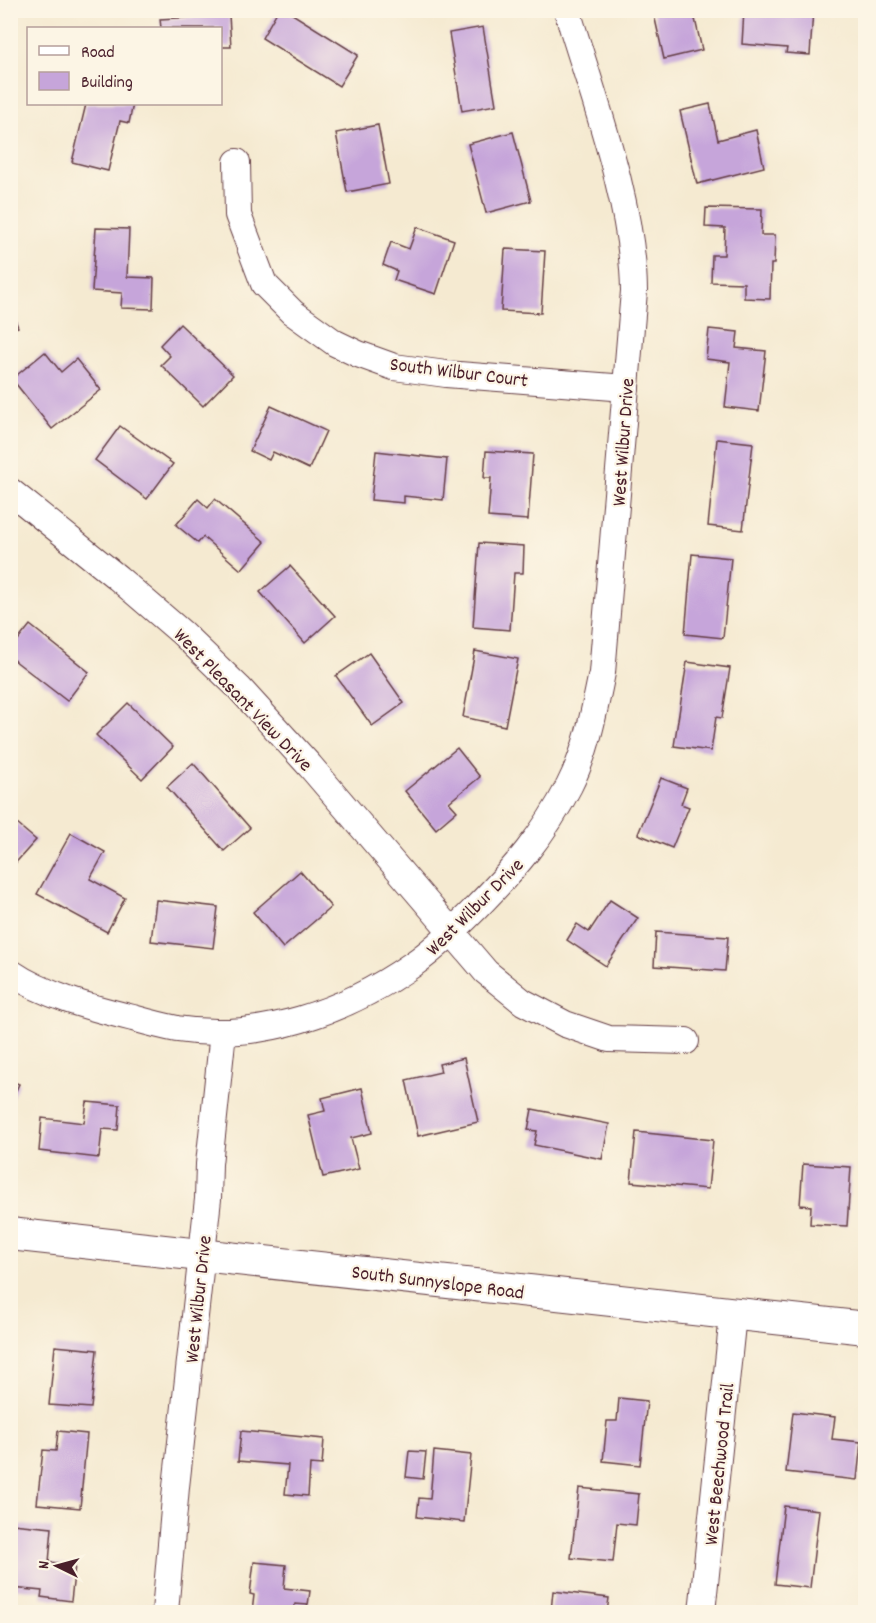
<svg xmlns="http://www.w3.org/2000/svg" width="876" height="1623" font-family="Dekko,sans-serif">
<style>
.building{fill:#c6a5da}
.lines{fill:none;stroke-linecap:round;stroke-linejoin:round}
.minor-casing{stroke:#643d44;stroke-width:28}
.tertiary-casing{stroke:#643d44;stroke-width:34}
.minor{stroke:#fff;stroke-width:26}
.tertiary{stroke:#fff;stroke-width:32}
.labels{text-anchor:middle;stroke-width:4.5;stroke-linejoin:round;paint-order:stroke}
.street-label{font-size:20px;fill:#4a1f2b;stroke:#fcf5e5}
</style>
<rect width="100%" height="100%" fill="#fcf5e5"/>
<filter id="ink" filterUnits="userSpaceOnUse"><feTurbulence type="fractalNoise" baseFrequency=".0167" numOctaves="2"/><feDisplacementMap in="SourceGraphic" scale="12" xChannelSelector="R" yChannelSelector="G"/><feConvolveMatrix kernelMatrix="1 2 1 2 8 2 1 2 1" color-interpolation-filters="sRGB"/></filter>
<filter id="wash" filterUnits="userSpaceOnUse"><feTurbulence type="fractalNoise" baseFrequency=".008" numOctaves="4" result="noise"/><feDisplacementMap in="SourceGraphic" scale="24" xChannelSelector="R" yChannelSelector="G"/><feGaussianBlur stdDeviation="1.35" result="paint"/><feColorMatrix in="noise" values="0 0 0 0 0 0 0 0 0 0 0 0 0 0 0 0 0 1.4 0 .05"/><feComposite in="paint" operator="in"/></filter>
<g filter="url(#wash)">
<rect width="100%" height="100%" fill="#f5ead1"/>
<g id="blocks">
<g class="building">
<polygon points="278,10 286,10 358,55 339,86 262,38"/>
<polygon points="653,10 693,10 702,50 664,59"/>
<polygon points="744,10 813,10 810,55 786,53 787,48 742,44"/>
<polygon points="229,15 231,47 220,47 220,28 161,28 160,19"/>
<polygon points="483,27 496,105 462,111 449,33"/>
<polygon points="86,104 133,104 129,123 120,121 108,171 72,162"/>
<polygon points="710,104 718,140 756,130 764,167 697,184 680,111"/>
<polygon points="378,125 389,184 347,192 336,133"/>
<polygon points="513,132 531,201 486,213 468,144"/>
<polygon points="706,208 762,209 761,235 775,235 774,264 771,264 770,299 744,298 744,283 711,282 712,255 724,255 725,228 705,227"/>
<polygon points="417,227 454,240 436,294 394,280 397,271 383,265 391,242 409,249"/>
<polygon points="96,228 129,229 127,277 154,278 153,309 121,308 122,293 92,291"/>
<polygon points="505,249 545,251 541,313 501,311"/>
<polygon points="10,307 18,327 10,330"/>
<polygon points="180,324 233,375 203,406 161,365 170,356 160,345"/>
<polygon points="709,329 738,332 736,348 766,351 759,411 725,407 730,362 706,359"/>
<polygon points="45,352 61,372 76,359 101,390 52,429 12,379"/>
<polygon points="271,406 326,431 309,469 273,452 269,460 250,451"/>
<polygon points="120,426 173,464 147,499 95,460"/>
<polygon points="717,439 753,443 743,530 708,526"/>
<polygon points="376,451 447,459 443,500 404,496 404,503 371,500"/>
<polygon points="486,451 533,454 528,520 488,517 491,478 484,478"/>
<polygon points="198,499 208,508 215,499 265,542 241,570 203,537 198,543 176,525"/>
<polygon points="479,543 524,546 523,573 514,573 510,630 473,627"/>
<polygon points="692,554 731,558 723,638 685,634"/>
<polygon points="290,566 335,616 305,643 260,592"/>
<polygon points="30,625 89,672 67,701 10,657 10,650"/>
<polygon points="475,651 518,659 505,726 463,717"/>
<polygon points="369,653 404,703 372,726 336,676"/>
<polygon points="687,662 730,668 722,718 716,717 711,751 674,746"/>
<polygon points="128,703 173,747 142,779 96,735"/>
<polygon points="457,748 480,777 449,802 457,811 436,829 405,791"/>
<polygon points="193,763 250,828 224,851 167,787"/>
<polygon points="661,778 687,788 681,804 689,807 672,848 638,834"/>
<polygon points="10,818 36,840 10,869"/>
<polygon points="71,833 105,852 90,879 125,898 107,932 37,894"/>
<polygon points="300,871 331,907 283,948 253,912"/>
<polygon points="156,900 218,907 213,948 151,941"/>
<polygon points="610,900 638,918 606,966 567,940 577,924 589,932"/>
<polygon points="656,932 728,937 725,971 654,966"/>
<polygon points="464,1058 478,1122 418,1136 406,1080 441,1072 439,1064"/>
<polygon points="10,1080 19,1084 10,1103"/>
<polygon points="362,1088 372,1133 351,1138 359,1169 323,1177 308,1115 325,1111 322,1098"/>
<polygon points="87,1102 120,1105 118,1130 102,1129 99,1158 39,1151 42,1118 84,1123"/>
<polygon points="532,1109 609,1124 602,1159 534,1145 537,1131 528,1130"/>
<polygon points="636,1132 713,1140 708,1189 631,1182"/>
<polygon points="803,1164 851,1167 847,1226 810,1224 811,1206 800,1205"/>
<polygon points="55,1346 97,1350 91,1408 49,1405"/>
<polygon points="619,1398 647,1401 640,1465 603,1461 607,1421 617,1421"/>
<polygon points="793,1412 835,1417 832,1439 861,1442 857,1480 786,1472"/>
<polygon points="58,1431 87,1434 80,1508 37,1504 43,1450 56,1451"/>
<polygon points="241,1431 324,1439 322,1465 310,1464 308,1496 285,1494 288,1465 238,1461"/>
<polygon points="409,1451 426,1452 423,1479 406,1477"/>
<polygon points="434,1451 471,1455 464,1522 417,1517 419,1498 430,1499"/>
<polygon points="579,1488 639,1494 636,1525 617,1523 613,1562 571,1558"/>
<polygon points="784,1506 819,1510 810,1588 775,1584"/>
<polygon points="12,1524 52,1528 49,1562 75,1565 71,1601 41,1597 42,1591 12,1588 15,1564 10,1563"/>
<polygon points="254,1562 286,1565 284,1588 310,1591 308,1605 295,1604 294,1612 252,1612 254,1595 250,1594"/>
<polygon points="553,1591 609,1598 607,1612 551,1611"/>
</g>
</g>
</g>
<g filter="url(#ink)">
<use href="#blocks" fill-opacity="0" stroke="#643d44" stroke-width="1.5"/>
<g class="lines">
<g class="minor-casing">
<g id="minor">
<polyline points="237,162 238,215 264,284 292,312 335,343 358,354 394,367 446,374 626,388"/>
<polyline points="10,491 118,578 182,633 239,688 310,766 486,972 523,1002 565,1024 609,1039 686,1041"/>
<path d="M10,972C45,996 92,1008 133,1018C147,1022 162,1026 177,1029C259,1042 345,1012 412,965C435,949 456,928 476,908C514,869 544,835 569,786C587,751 594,712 602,673L634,291C633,201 593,97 567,10"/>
<polyline points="165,1612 176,1487 208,1199 209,1164 223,1032"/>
<polyline points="702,1612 733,1315"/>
</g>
</g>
<g class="tertiary-casing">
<polyline id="tertiary" points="10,1234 866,1328"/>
</g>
<use href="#minor" class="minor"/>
<use href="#tertiary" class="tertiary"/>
</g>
</g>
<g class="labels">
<g class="street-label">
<text transform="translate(459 371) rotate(7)" y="7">South Wilbur Court</text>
<text transform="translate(622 442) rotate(-86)" y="7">West Wilbur Drive</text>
<text transform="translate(244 699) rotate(46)" y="7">West Pleasant View Drive</text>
<text transform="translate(474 906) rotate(-45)" y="7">West Wilbur Drive</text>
<text transform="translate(438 1281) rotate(7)" y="7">South Sunnyslope Road</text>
<text transform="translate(197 1299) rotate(-84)" y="7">West Wilbur Drive</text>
<text transform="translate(718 1464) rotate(-84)" y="7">West Beechwood Trail</text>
</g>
</g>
<rect width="876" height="1623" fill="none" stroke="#fcf5e5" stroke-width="36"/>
<rect x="27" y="27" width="195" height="78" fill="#fcf5e5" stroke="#b59f9b" stroke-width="1.5"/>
<rect x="39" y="46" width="30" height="9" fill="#ffffff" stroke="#b59f9b" stroke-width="1.5"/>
<text x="81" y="57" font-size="18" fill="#4a1f2b">Road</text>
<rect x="39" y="72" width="30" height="18" fill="#c6a5da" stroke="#b59f9b" stroke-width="1.5"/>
<text x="81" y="87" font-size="18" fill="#4a1f2b">Building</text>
<g transform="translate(57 1566) rotate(275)" stroke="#fcf5e5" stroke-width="4.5" paint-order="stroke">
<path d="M0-4.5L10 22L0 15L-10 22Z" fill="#4a1f2b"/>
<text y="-9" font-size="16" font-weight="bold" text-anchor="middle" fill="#4a1f2b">N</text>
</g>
</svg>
